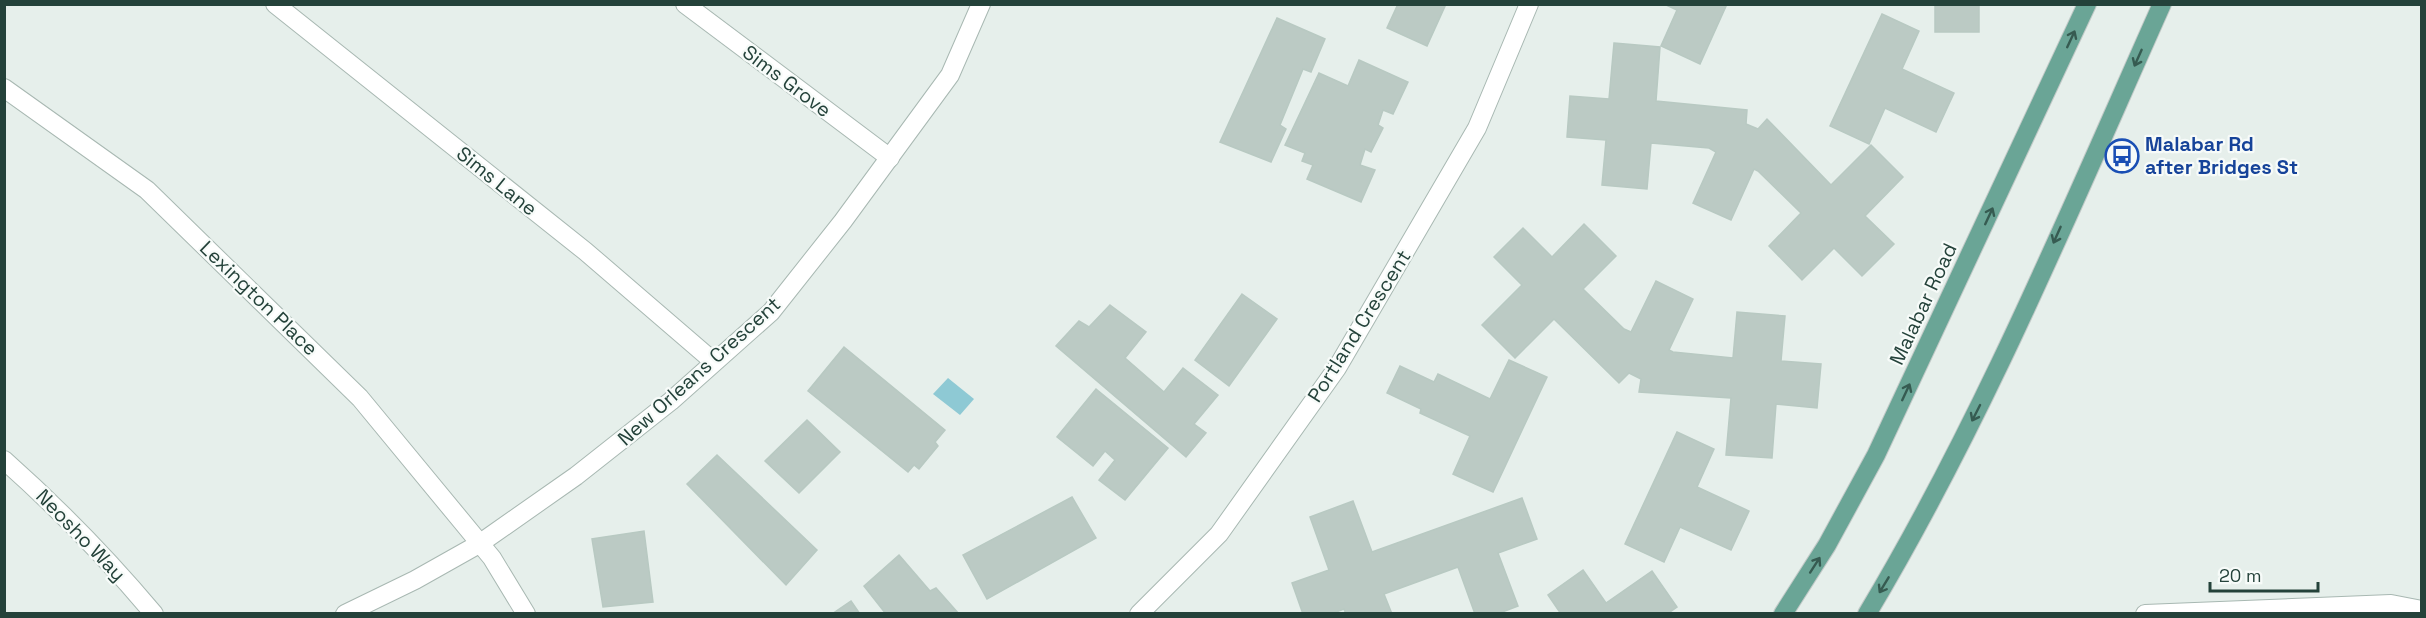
<svg xmlns="http://www.w3.org/2000/svg" width="2426" height="618" font-family="'Space Grotesk',sans-serif">
<style>
.water{fill:#8ec9d4}
.building{fill:#bbcac4;stroke:#b8c9c2;stroke-width:1.5}
.lines{fill:none;stroke-linecap:round;stroke-linejoin:round}
.minor-casing{stroke:#a8b8b2;stroke-width:20}
.major-casing{stroke:#c2cac8;stroke-width:20}
.minor{stroke:#fff;stroke-width:18}
.major{stroke:#6aa596;stroke-width:18}
.oneway{stroke:#365b51}
.labels{text-anchor:middle;stroke-width:4.5;stroke-linejoin:round;paint-order:stroke}
.street-label{font-size:20px;fill:#24423a;stroke:#f7fbf9}
.transit-label{font-size:20px;font-weight:bold;fill:#164399;stroke:#f7fbf9;text-anchor:start}
</style>
<rect width="100%" height="100%" fill="#e6efeb"/>
<polygon class="water" points="948,378 974,399 960,415 933,394"/>
<g class="building">
<polygon points="1398,4 1446,4 1427,46 1387,28"/>
<polygon points="1664,4 1727,4 1700,64 1661,46 1677,10"/>
<rect x="1935" y="4" width="44" height="28"/>
<polygon points="1882,14 1919,31 1902,69 1954,93 1936,132 1885,108 1869,144 1830,126"/>
<polygon points="1277,18 1325,39 1311,72 1303,69 1280,125 1286,129 1271,162 1220,142"/>
<polygon points="1614,43 1660,47 1656,101 1747,110 1746,124 1758,129 1767,119 1831,185 1871,145 1903,177 1865,216 1894,244 1862,276 1834,248 1802,280 1769,246 1801,213 1758,171 1754,169 1731,220 1693,203 1716,152 1709,148 1651,143 1647,189 1602,185 1606,140 1567,137 1570,96 1609,99"/>
<polygon points="1359,60 1408,82 1393,114 1383,110 1378,125 1383,128 1371,152 1365,149 1360,165 1375,170 1361,202 1307,179 1313,165 1302,161 1305,153 1285,145 1319,73 1348,86"/>
<polygon points="1584,224 1616,256 1583,289 1624,329 1631,332 1656,281 1693,299 1669,350 1673,352 1733,358 1737,312 1785,316 1781,361 1821,364 1817,408 1776,404 1772,458 1726,455 1731,398 1639,392 1641,379 1629,373 1619,383 1554,319 1515,358 1482,325 1522,285 1494,257 1523,228 1552,257"/>
<polygon points="1242,294 1277,319 1229,386 1195,360"/>
<polygon points="1110,305 1146,332 1125,358 1164,392 1183,368 1218,395 1194,424 1206,433 1186,457 1056,346 1079,321 1089,327"/>
<polygon points="844,347 945,430 935,442 938,446 919,469 914,465 908,472 808,391"/>
<polygon points="1509,360 1547,377 1493,492 1453,474 1470,436 1420,413 1421,409 1387,393 1400,366 1434,382 1438,374 1490,399"/>
<polygon points="1096,389 1168,448 1125,500 1099,480 1115,460 1105,451 1093,466 1057,437"/>
<polygon points="807,420 840,452 799,493 765,461"/>
<polygon points="1677,432 1714,449 1697,487 1749,511 1731,550 1680,527 1664,562 1625,544"/>
<polygon points="717,455 817,550 786,585 687,484"/>
<polygon points="1072,497 1096,538 987,599 963,555"/>
<polygon points="1522,498 1537,539 1498,553 1518,606 1497,614 1475,614 1458,567 1384,594 1392,614 1346,614 1344,609 1331,614 1303,614 1292,583 1329,570 1310,517 1353,501 1372,552"/>
<polygon points="644,531 653,602 603,607 592,539"/>
<polygon points="899,555 930,591 936,588 959,614 886,614 864,586"/>
<polygon points="1583,570 1606,603 1652,571 1677,607 1667,614 1561,614 1548,595"/>
<polygon points="851,601 860,614 832,614"/>
</g>
<g class="lines">
<g class="minor-casing">
<g id="minor">
<polyline points="275,4 585,251 714,362"/>
<polyline points="685,4 890,158"/>
<polyline points="4,88 147,190 360,398 492,558 526,614"/>
<path d="M4,460C58,508 107,558 154,614"/>
<polyline points="345,614 415,580 479,544 576,476 671,401 771,312 843,221 950,75 981,4"/>
<polyline points="1139,614 1219,534 1337,368 1477,128 1529,4"/>
<polyline points="2145,614 2391,604 2422,610"/>
</g>
</g>
<g class="major-casing">
<g id="major">
<polyline points="1783,614 1827,545 1876,455 2087,4"/>
<path d="M1867,614C1983,420 2070,210 2162,4"/>
</g>
</g>
<use href="#minor" class="minor"/>
<use href="#major" class="major"/>
</g>
<defs><path id="oneway-shaft" d="M-6 0H5M1.5-3L5.5 0L1.5 3" fill="none" stroke-width="1.6" stroke-linecap="round" stroke-linejoin="round" transform="scale(1.5)"/></defs>
<g class="oneway">
<use href="#oneway-shaft" transform="translate(2071 39) rotate(-65)"/>
<use href="#oneway-shaft" transform="translate(2138 58) rotate(114)"/>
<use href="#oneway-shaft" transform="translate(1989 216) rotate(-65)"/>
<use href="#oneway-shaft" transform="translate(2057 235) rotate(114)"/>
<use href="#oneway-shaft" transform="translate(1906 392) rotate(-65)"/>
<use href="#oneway-shaft" transform="translate(1976 413) rotate(117)"/>
<use href="#oneway-shaft" transform="translate(1815 565) rotate(-57)"/>
<use href="#oneway-shaft" transform="translate(1884 585) rotate(121)"/>
</g>
<defs>
<g id="bus-ring" transform="scale(1.725)"><circle r="9.5" fill="#f7fbf9" stroke="#1a4fb4" stroke-width="1.5"/><path d="M-5-6H5V4H4V6H2V4H-2V6H-4V4H-5ZM-3.5-4V0h7V-4ZM-3.5 1.2v1.5H-2V1.2ZM2 1.2v1.5H3.5V1.2Z" fill="#1a4fb4"/></g>
</defs>
<g fill-rule="evenodd">
<use href="#bus-ring" x="2122" y="156"/>
</g>
<g class="labels">
<g class="street-label">
<text transform="translate(787 81) rotate(37)" y="7">Sims Grove</text>
<text transform="translate(497 181) rotate(39)" y="7">Sims Lane</text>
<text transform="translate(259 298) rotate(44)" y="7">Lexington Place</text>
<text transform="translate(1923 304) rotate(-65)" y="7">Malabar Road</text>
<text transform="translate(1359 326) rotate(-58)" y="7">Portland Crescent</text>
<text transform="translate(699 371) rotate(-42)" y="7">New Orleans Crescent</text>
<text transform="translate(81 535) rotate(46)" y="7">Neosho Way</text>
</g>
<g class="transit-label">
<text x="2145" y="151">Malabar Rd<tspan x="2145" dy="23">after Bridges St</tspan></text>
</g>
</g>
<rect width="2426" height="618" fill="none" stroke="#24423a" stroke-width="12"/>
<path d="M2210 582v9h108v-9" fill="none" stroke="#24423a" stroke-width="3"/>
<text x="2219" y="582" font-size="18" fill="#24423a" stroke="#f7fbf9" stroke-width="4.5" paint-order="stroke">20 m</text>
</svg>
